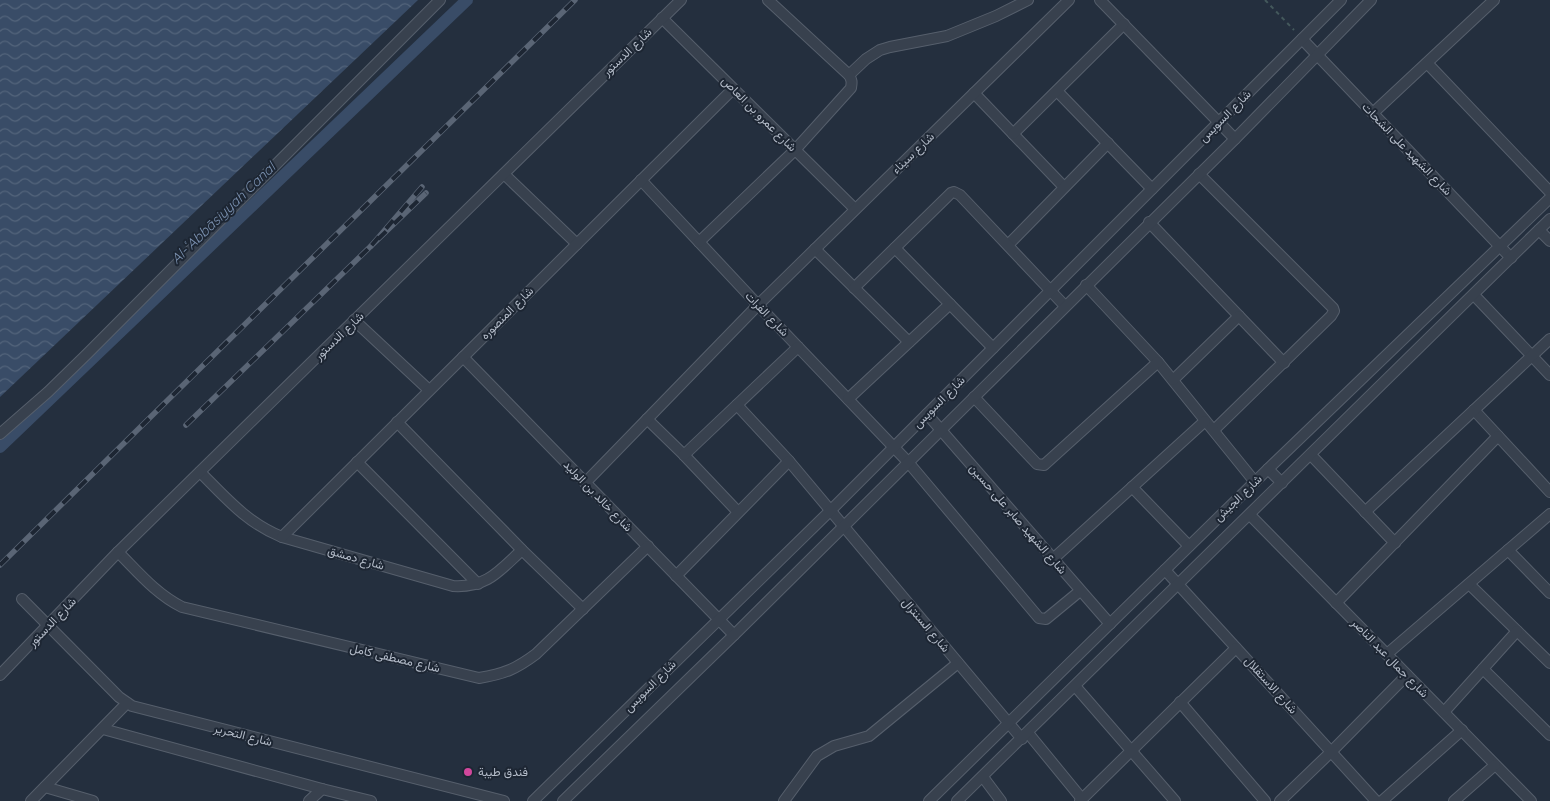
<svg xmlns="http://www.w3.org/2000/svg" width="1550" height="801" font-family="Quicksand,Vazirmatn,sans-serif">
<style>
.water{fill:url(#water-waves)}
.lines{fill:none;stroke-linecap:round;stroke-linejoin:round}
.canal{stroke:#394c67;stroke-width:12}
.street-casing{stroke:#565f6c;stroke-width:12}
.path{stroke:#44595c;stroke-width:2;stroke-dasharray:4 4;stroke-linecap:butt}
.street{stroke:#38414e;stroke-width:10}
.rail-casing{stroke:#5a6575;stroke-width:5.5}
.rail{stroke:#1d2633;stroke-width:4;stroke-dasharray:11;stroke-linecap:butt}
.hotel-dot{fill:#d1479c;stroke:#1d2633;stroke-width:2}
.labels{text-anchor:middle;stroke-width:4;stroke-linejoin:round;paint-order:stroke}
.street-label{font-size:12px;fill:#b4bcc9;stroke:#1d2633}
.poi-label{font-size:12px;fill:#b4bcc9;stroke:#1d2633;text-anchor:start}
.water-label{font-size:14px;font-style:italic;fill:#7c92b1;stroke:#1d2633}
</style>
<defs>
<pattern id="water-waves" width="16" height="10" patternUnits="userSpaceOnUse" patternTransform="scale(1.25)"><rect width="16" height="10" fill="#394c67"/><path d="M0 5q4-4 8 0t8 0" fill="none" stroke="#53647b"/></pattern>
</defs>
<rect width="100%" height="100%" fill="#242f3e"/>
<polygon class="water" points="0,0 418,0 0,397"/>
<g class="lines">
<polyline class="canal" points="0,447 467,0"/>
<g class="street-casing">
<g id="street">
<polyline points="1100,0 1235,139"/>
<polyline points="662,18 855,209"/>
<polyline points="1302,39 1511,258"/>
<polyline points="1427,63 1550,192"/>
<polyline points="849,75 866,59 880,50 890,47 947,36 996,16 1028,0"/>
<polyline points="1057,91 1152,189"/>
<polyline points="974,93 1064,187"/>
<polyline points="1373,113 1494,0"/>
<polyline points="1013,134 1124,24"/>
<polyline points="504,174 577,244"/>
<polyline points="1199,174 1333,308 1334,311 1331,316 1214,430"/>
<polyline points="641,180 758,305 908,462 1039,618 1046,619 1080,591"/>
<polyline points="1149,222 1284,363"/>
<polyline points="1539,230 1550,241"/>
<path d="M699,242L795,150L851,88C852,82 852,80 849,75L768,0"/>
<polyline points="1008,245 1108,143"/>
<polyline points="895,248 993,348"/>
<polyline points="815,249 909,342"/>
<polyline points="1086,285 1158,362 1255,482"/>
<polyline points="854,288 951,193 954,192 960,195 1065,306"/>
<polyline points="1474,295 1550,375"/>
<polyline points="354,320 429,390"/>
<polyline points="463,357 734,635"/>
<polyline points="1173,380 1239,316"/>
<polyline points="974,397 1037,464 1044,465 1158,362"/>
<polyline points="848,399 950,304"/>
<polyline points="737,405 789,461 1022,739"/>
<polyline points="1474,410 1550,492"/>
<polyline points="927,414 1110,624"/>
<polyline points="647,419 684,455 738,512"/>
<polyline points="397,422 522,550 583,609"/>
<polyline points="0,434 48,392 87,354 440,0"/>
<polyline points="684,455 798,347"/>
<polyline points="1311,455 1395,543"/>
<polyline points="357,462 478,584"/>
<polyline points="1268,469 1282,483"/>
<path d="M200,472C226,498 247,523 282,537L453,586C487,588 499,571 522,550"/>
<polyline points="585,483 758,305 1069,0"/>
<polyline points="1132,487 1189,546"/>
<polyline points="1365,512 1550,339"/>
<polyline points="1250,515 1531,801"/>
<polyline points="282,537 733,89"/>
<polyline points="1508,550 1550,593"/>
<path d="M118,552C138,572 156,594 182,607L479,678C504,674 516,669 536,654L648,546"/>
<polyline points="1053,559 1205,421"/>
<polyline points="1165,570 1376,801"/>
<polyline points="676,576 789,461"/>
<polyline points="1469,584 1550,663"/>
<polyline points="22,599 119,697 132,706 504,801"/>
<polyline points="1336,603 1498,436"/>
<polyline points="1387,654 1550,514"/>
<polyline points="1483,669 1550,735"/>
<polyline points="0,675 118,552 681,0"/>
<polyline points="1075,686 1175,801"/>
<polyline points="1180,702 1265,801"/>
<polyline points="1444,712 1517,631"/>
<polyline points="103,729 322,789 371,801"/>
<polyline points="1028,733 1082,799"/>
<polyline points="983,777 1001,801"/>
<polyline points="45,787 93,801"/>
<polyline points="31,801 127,703"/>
<polyline points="309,801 322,789"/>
<polyline points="533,801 830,511 1341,0"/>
<polyline points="563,801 734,635 1235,139 1371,0"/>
<polyline points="784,801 817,756 834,746 869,736 958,663"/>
<polyline points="929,801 1268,469 1550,198"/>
<polyline points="957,801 1550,219"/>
<polyline points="1080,801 1236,648"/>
<polyline points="1280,801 1331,752 1407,675"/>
<polyline points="1382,801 1462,730"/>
<polyline points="1454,801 1495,765"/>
</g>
</g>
<polyline class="path" points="1265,0 1294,30"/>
<use href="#street" class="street"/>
<g class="rail-casing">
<g id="rail">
<polyline points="422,187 371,246 426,193"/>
<polyline points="186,425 371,246"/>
<polyline points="0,565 575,0"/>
</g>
</g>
<use href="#rail" class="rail"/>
</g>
<circle class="hotel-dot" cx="468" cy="772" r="5"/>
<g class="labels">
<g class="street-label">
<text transform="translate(627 52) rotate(-44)" y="4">شارع الدستور</text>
<text transform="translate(759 114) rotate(45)" y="4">شارع عمرو بن العاص</text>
<text transform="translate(1225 116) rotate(-45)" y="4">شارع السويس</text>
<text transform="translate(1407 149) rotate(46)" y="4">شارع الشهيد على الشحات</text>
<text transform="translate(913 153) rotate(-44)" y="4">شارع سيناء</text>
<text transform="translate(507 313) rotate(-45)" y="4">شارع المنصوره</text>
<text transform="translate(767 314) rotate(46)" y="4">شارع الفرات</text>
<text transform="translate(339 336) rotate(-44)" y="4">شارع الدستور</text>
<text transform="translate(939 402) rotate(-45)" y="4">شارع السويس</text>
<text transform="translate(598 496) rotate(46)" y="4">شارع خالد بن الوليد</text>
<text transform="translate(1238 498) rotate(-44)" y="4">شارع الجيش</text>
<text transform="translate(1018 519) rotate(49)" y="4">شارع الشهيد صابر على حسين</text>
<text transform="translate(356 558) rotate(16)" y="4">شارع دمشق</text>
<text transform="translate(52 622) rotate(-46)" y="4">شارع الدستور</text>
<text transform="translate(926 625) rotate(50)" y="4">شارع السنترال</text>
<text transform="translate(395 658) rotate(13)" y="4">شارع مصطفى كامل</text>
<text transform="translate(1390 658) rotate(46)" y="4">شارع جمال عبد الناصر</text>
<text transform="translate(1271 685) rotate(48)" y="4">شارع الاستقلال</text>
<text transform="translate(650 686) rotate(-45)" y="4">شارع السويس</text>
<text transform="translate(243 735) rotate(14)" y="4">شارع التحرير</text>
</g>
<g class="poi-label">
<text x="478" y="776">فندق طيبة</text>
</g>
<g class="water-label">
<text transform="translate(223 213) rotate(-44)" y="5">Al-ʿAbbāsiyyah Canal</text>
</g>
</g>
</svg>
